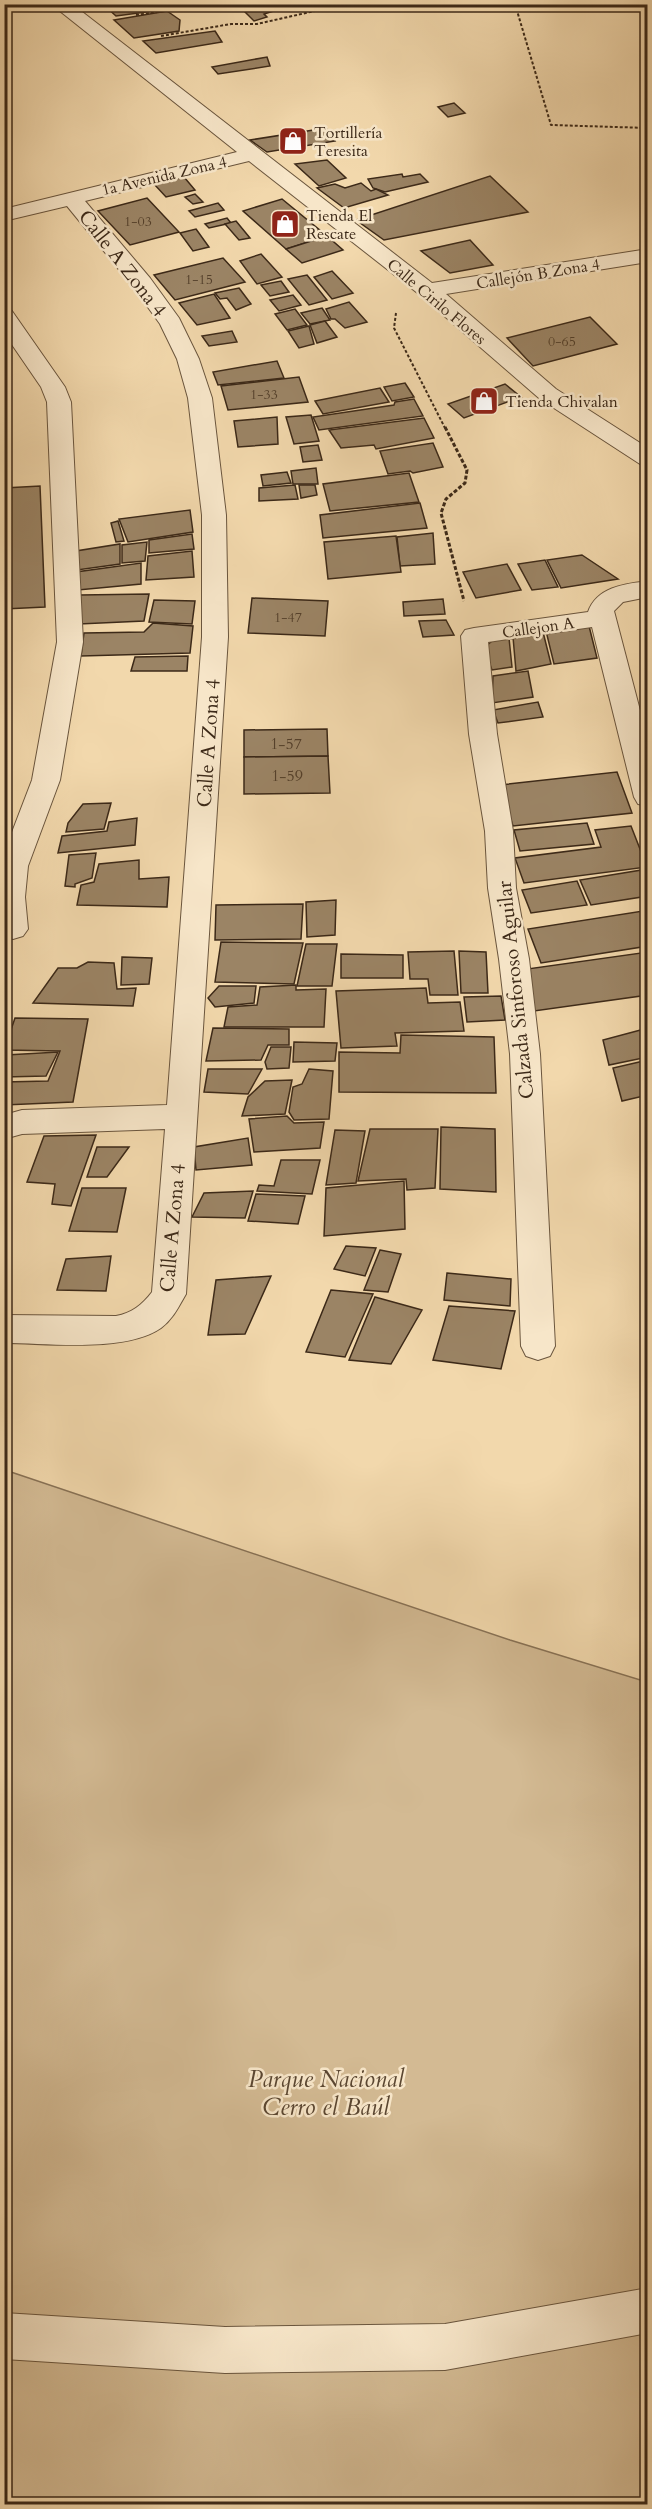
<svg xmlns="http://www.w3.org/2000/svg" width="652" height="2509" font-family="Cardo,serif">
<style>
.green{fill:#d3ba93;stroke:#887256;stroke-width:1.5}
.building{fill:#9b8465;stroke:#3c2918;stroke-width:1.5}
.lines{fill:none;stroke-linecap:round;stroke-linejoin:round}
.minor-casing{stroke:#6a553d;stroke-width:2}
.path-far1{stroke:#3c2918;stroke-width:2;stroke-dasharray:3 2;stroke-linecap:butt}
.path{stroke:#3c2918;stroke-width:3;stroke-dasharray:4 2;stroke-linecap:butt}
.minor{fill:#f7e6c9;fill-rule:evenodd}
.labels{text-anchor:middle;stroke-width:5;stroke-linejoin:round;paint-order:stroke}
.far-number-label{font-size:14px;fill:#54402b}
.far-poi-label{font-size:16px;fill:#3c2918;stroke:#f7e6c9;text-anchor:start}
.far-street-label{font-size:16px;fill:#3c2918;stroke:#f7e6c9}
.number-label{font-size:16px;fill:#54402b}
.street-label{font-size:20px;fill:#3c2918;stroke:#f7e6c9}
.near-park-label{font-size:24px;font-style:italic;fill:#5a4631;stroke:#f7e6c9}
</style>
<rect width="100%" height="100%" fill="#f2d8ac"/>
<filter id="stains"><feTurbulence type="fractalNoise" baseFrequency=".00333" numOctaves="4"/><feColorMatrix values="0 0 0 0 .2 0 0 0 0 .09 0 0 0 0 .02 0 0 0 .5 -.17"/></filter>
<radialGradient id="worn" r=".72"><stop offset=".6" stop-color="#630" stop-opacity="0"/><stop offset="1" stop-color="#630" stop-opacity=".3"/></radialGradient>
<polygon class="green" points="5,1470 510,1640 647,1682 647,2504 5,2504"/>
<g class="building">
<polygon points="148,4 154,11 116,16 104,5"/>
<polygon points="181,4 183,6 157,11 150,5"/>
<polygon points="237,4 267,4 274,11 264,14 267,17 254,21"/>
<polygon points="167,11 180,20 179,31 134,38 114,20"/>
<polygon points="215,31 222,42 156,53 143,41"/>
<polygon points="267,57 270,66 218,74 212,67"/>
<polygon points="454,103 465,113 448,117 438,107"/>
<polygon points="326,128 335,141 267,152 250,140"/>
<polygon points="327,160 346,178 319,186 295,164"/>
<polygon points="402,174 403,177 420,174 428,182 385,192 373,188 368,179"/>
<polygon points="490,176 528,212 384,240 356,220"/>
<polygon points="184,177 195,190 166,197 154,184"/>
<polygon points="361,183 371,191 376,189 388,195 344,208 317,188 335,184 345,188"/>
<polygon points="195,194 203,202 193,204 185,197"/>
<polygon points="147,198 179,232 130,245 98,211"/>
<polygon points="282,199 327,236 286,249 243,211"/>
<polygon points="218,203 224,210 195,217 189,211"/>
<polygon points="227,218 231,223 209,228 205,224"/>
<polygon points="236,221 250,238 239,240 225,224"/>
<polygon points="196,229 209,247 193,251 180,233"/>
<polygon points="327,236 343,250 302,263 286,249"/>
<polygon points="470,240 493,265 450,273 421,251"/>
<polygon points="261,254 282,277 257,284 240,261"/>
<polygon points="223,258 245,282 175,300 154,275"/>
<polygon points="332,271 353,293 332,299 314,277"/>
<polygon points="307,275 327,300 309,305 288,279"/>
<polygon points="281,281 289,292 270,296 261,285"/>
<polygon points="239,288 251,304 236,310 227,298 220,299 215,293"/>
<polygon points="214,294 230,318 197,325 179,303"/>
<polygon points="293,295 301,305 279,311 270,300"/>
<polygon points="349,302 367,322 345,328 335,319 331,319 326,309"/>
<polygon points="322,308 330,320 310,324 301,313"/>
<polygon points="295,309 307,325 287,330 275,314"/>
<polygon points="590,317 617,344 533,366 507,338"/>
<polygon points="325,321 337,337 317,343 310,325"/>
<polygon points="309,326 314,344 299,348 288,331"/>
<polygon points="232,331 237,342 209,346 202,336"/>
<polygon points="277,361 284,378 218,385 213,372"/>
<polygon points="299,377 308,402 228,410 221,386"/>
<polygon points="405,383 414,397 392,401 384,387"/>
<polygon points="505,384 521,397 464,418 448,404"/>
<polygon points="380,388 389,402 323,414 315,401"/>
<polygon points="414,399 423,416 319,430 313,417 394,405 395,402"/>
<polygon points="311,415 319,441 294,444 286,417"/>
<polygon points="277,417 278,444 238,447 234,421"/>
<polygon points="424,418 434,438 376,449 374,445 341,448 329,430"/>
<polygon points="433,443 443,467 413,473 410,471 388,474 380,451"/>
<polygon points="318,445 322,460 303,462 300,447"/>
<polygon points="316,468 318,484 293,484 291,471"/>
<polygon points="287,472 291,483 263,486 261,475"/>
<polygon points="409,473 419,502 330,511 323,484"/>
<polygon points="295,485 298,499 259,501 259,488"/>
<polygon points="299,485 315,485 317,495 301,498"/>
<polygon points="40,486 45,607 4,609 4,488"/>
<polygon points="420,503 427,528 323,538 320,515"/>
<polygon points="190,510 193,532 128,542 119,519"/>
<polygon points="118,521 124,541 116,542 111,523"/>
<polygon points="433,533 435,564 400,566 397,537"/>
<polygon points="192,534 194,549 149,553 149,540"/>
<polygon points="396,536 401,572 328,579 324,542"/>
<polygon points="147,542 145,561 122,563 122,545"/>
<polygon points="120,544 120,564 77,570 76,551"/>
<polygon points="192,551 194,577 146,580 148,556"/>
<polygon points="582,555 618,579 561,588 547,560"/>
<polygon points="545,560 558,587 532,590 518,564"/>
<polygon points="141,563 141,584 78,590 76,572"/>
<polygon points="507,564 521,590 476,598 463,572"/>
<polygon points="149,594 144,621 79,624 80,595"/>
<polygon points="252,598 328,601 325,636 248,633"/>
<polygon points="443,599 445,614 404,616 403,602"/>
<polygon points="154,600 195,601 192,624 149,622"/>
<polygon points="446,620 454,635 423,637 419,621"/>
<polygon points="153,623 193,626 190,653 81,656 84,633 144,632"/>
<polygon points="589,626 597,658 554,664 546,631"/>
<polygon points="543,632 551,664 516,671 513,637"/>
<polygon points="509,638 512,667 492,670 484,648 492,641"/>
<polygon points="188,656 187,671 131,671 135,657"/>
<polygon points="528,671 533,697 492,703 493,676"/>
<polygon points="538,702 543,717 498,723 493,710"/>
<polygon points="327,729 328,756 244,757 244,730"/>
<polygon points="328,756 330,793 244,794 244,757"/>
<polygon points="617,772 632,813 513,826 500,785"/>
<polygon points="111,803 104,829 66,832 68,823 83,804"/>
<polygon points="137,818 135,845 58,853 62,836 107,831 109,822"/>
<polygon points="587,823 594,844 520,851 514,830"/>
<polygon points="631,826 647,867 524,883 515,858 601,847 595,830"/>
<polygon points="96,853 92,878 75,884 75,887 65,886 69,855"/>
<polygon points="139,860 139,879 169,877 167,907 77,905 81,885 94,882 99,864"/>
<polygon points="648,869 648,896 591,905 580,880"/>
<polygon points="577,881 587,905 531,913 522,890"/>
<polygon points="336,900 335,935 307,937 306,902"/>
<polygon points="303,904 301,939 215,940 216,905"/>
<polygon points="643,911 648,921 648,946 541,963 528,929"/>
<polygon points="221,942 303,943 294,984 215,982"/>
<polygon points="306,944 337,944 332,986 297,986"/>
<polygon points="454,951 458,995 430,995 428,979 410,979 408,952"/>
<polygon points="459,951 486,952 488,993 461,993"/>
<polygon points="648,952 648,995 534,1011 520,970"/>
<polygon points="341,954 403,955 403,978 341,978"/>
<polygon points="122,957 152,958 149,984 121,985"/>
<polygon points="88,962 114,963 117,989 136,988 133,1006 33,1003 58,968 77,968"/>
<polygon points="296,985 296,990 326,989 324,1027 224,1027 228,1007 257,1005 260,987"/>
<polygon points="219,986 256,986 254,1003 215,1007 208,998"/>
<polygon points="426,988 428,1003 460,1002 464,1031 395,1033 397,1046 341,1048 336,991"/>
<polygon points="501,996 505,1020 467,1022 464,997"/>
<polygon points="15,1018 88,1019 73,1102 4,1105 4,1082 48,1081 60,1051 4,1050"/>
<polygon points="213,1028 289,1029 289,1045 268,1045 261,1060 206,1061"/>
<polygon points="648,1028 648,1057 609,1065 603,1040"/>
<polygon points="401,1035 494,1037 496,1093 339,1092 339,1052 400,1053"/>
<polygon points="294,1042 337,1043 335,1061 293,1062"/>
<polygon points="271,1047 291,1047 289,1068 267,1069 265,1062"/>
<polygon points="58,1052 46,1076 4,1077 6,1055"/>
<polygon points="648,1060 648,1095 622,1101 613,1068"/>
<polygon points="208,1069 262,1069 248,1094 204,1092"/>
<polygon points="309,1069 333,1071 329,1119 294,1120 289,1112 293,1087 302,1084"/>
<polygon points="292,1080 285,1114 242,1116 248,1097 265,1081"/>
<polygon points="287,1116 294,1123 324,1122 320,1148 254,1152 249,1119"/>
<polygon points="441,1127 495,1129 496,1192 440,1189"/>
<polygon points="370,1129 438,1129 435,1188 407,1190 406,1179 358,1181"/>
<polygon points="335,1130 365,1131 356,1183 326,1185"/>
<polygon points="96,1135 71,1206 52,1204 55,1184 27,1182 44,1136"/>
<polygon points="248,1138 252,1165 196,1170 194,1147"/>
<polygon points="97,1147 129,1147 107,1177 87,1177"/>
<polygon points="281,1160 320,1160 312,1194 257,1191 259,1185 274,1186"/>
<polygon points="404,1181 405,1229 324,1236 326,1188"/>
<polygon points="82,1188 126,1188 117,1232 69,1231"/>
<polygon points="253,1191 245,1218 192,1217 204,1193"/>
<polygon points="256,1194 305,1196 298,1224 248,1221"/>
<polygon points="346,1246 376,1248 365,1276 334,1269"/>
<polygon points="380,1250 401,1254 388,1292 364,1290"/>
<polygon points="111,1256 106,1291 57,1290 66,1259"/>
<polygon points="447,1273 511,1279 510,1306 444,1300"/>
<polygon points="271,1276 245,1334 208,1335 216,1280"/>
<polygon points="331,1290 373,1294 345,1357 306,1352"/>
<polygon points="375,1297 422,1310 391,1364 349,1360"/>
<polygon points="449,1306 515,1311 501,1369 433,1360"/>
</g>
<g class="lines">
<g class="minor-casing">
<g id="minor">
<path d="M51,4H72L432,283L648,249V262L446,294L556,389L648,448V466L640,464L540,399L420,295L249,161L85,201L150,278L179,318L199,359L212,398L226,515L228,637L186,1294C179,1306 173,1319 161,1328C125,1353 48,1343 4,1343V1315L116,1316C132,1313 142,1305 152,1292L165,1129L22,1134L4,1139V1115L22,1110L167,1105L202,637V515L188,398L177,359L160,324L134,288L67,206L4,221V209L237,152Z"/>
<polygon points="4,309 12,311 65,387 71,402 83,642 60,780 28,866 25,897 28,929 23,936 13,939 4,937 4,853 32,780 57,642 47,402 41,387 4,333"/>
<path d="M648,581V597L623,602L614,611L648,741V806L638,804L634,797L592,627L488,642L497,734L513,831L516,888L529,959L540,1054L555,1346L550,1356L538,1360L526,1356L521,1346L510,1054L499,959L488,888L485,831L469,734L461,636L465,630L474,628L588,612C597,587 624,584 648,581Z"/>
<polygon points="648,2288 648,2333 445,2370 225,2373 4,2359 4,2313 225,2327 445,2324"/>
</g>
</g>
<g class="path-far1">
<polyline points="515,4 551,125 648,128"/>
<polyline points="136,15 215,4"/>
<polyline points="161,36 231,24 257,24 319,10"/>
<polyline points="396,313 394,328 445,428"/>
</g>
<polyline class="path" points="445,427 467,470 465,483 446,499 441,513 464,601"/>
<use href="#minor" class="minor"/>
</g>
<defs>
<g id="shop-square" transform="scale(1.5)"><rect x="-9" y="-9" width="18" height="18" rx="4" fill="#8f2418" stroke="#f7e6c9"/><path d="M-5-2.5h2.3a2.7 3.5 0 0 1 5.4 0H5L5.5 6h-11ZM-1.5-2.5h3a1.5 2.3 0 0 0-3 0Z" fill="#fff"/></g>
</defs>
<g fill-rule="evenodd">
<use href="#shop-square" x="293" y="141"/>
<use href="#shop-square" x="285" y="224"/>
<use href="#shop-square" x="484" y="401"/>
</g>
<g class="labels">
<g class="far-number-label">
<text x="138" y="226">1-03</text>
<text x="199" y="284">1-15</text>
<text x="562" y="346">0-65</text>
<text x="264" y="399">1-33</text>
<text x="288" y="622">1-47</text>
</g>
<g class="far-poi-label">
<text x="314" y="138">Tortillería<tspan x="314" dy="18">Teresita</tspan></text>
<text x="306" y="221">Tienda El<tspan x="306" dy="18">Rescate</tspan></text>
<text x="505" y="407">Tienda Chivalan</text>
</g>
<g class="far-street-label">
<text transform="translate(164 175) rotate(-13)" y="6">1a Avenida Zona 4</text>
<text transform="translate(538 273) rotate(-9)" y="6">Callejón B Zona 4</text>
<text transform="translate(437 301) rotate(40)" y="6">Calle Cirilo Flores</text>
<text transform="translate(538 627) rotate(-8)" y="6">Callejon A</text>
</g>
<g class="number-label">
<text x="286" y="749">1-57</text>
<text x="287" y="781">1-59</text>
</g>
<g class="street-label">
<text transform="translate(123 263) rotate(52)" y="7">Calle A Zona 4</text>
<text transform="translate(208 743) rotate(-86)" y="7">Calle A Zona 4</text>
<text transform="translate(515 990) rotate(-96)" y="7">Calzada Sinforoso Aguilar</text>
<text transform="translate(172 1228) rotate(-85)" y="7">Calle A Zona 4</text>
</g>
<g class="near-park-label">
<text x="326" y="2087">Parque Nacional<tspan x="326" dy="28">Cerro el Baúl</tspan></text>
</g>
</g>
<rect width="652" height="2509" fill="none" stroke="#f2d8ac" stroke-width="24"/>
<rect x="6" y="6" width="640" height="2497" fill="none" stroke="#3c2918" stroke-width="3"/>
<rect x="12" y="12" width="628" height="2485" fill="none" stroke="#3c2918" stroke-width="1.5"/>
<rect width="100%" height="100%" filter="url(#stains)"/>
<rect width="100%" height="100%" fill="url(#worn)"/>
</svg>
